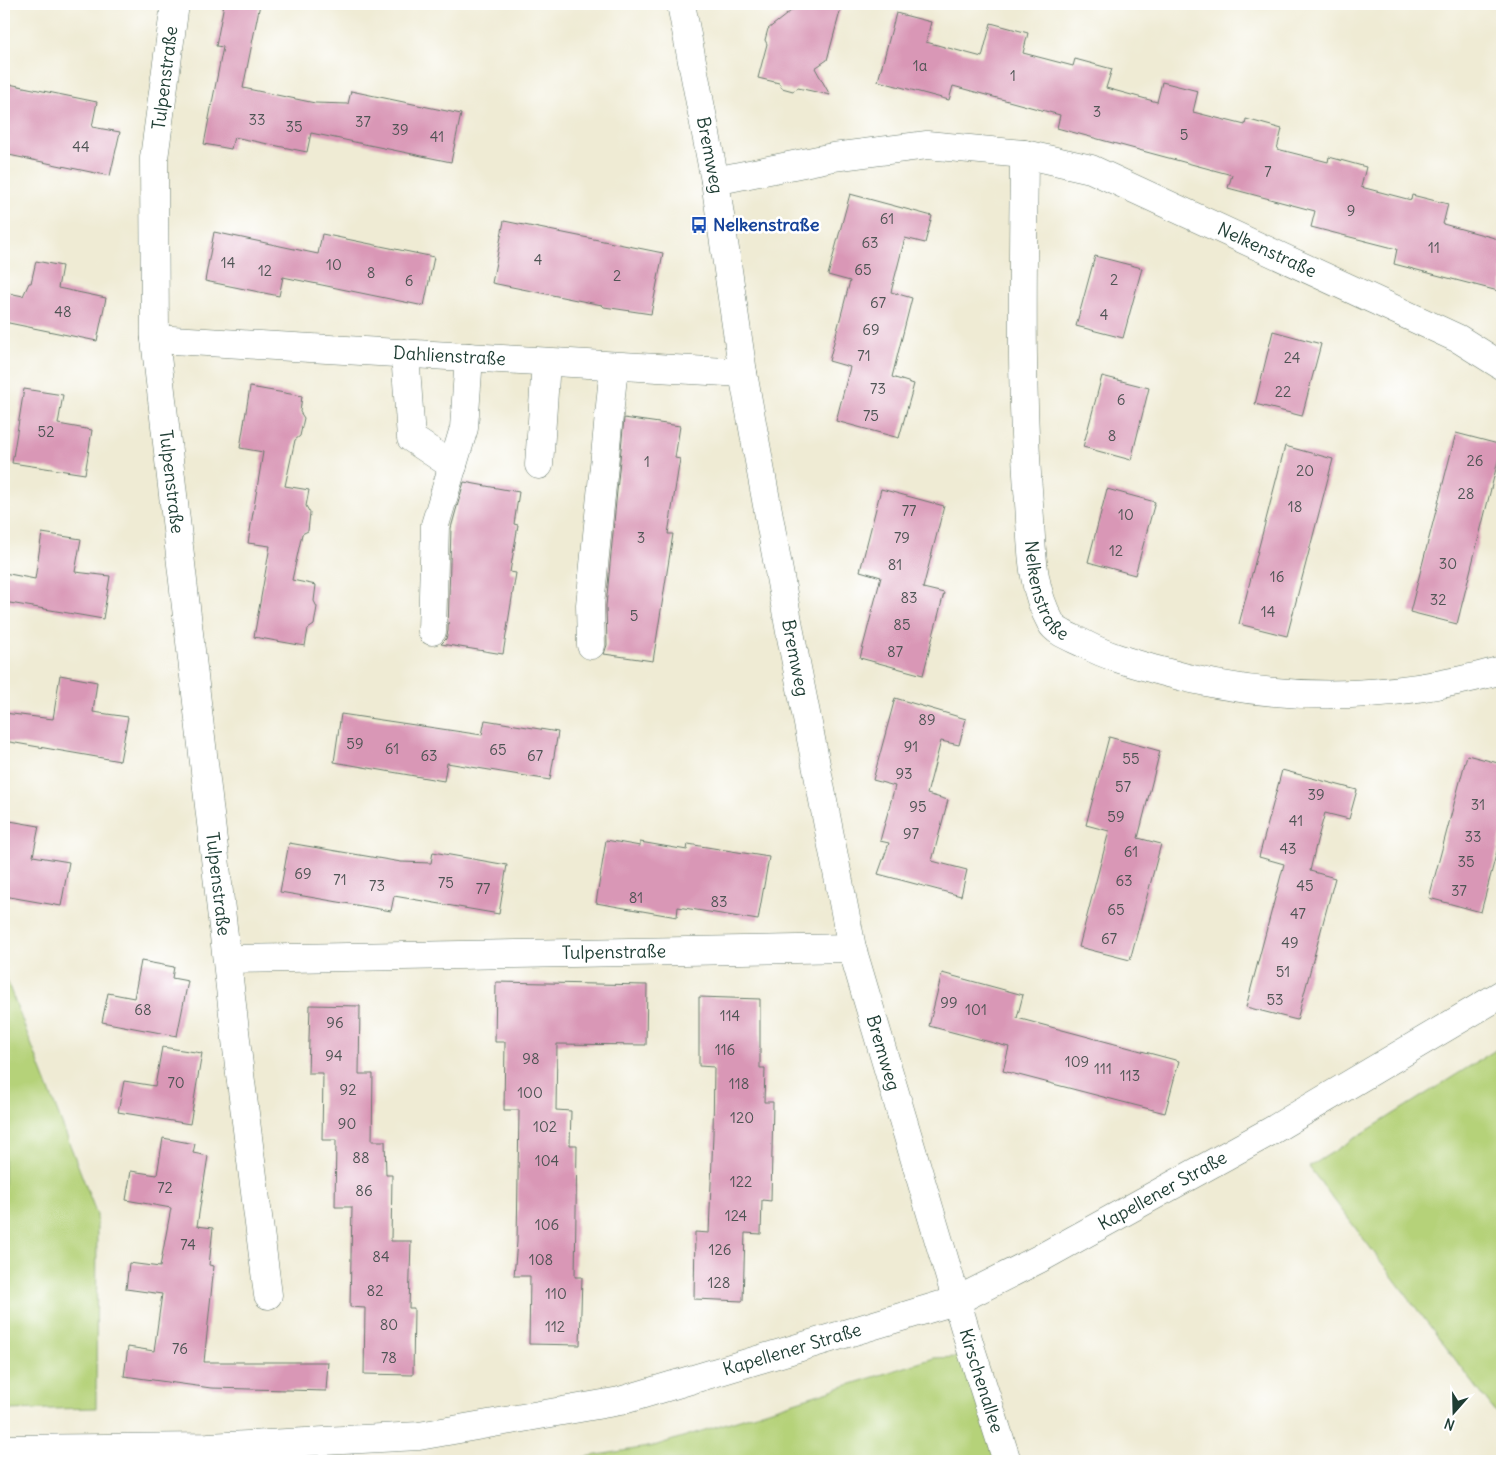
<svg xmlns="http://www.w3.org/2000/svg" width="1506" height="1465" font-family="Delius,sans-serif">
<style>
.green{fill:#b5d279;stroke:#6a8856}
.building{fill:#d997b6}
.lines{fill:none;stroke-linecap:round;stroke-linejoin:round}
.minor-casing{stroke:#687a6c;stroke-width:29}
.minor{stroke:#fff;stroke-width:28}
.labels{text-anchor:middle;stroke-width:5;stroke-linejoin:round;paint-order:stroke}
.number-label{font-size:15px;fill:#4e5454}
.street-label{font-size:18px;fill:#1f3d34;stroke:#fff}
.transit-label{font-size:18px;font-weight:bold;fill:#164399;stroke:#fff;text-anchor:start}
</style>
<rect width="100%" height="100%" fill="#fff"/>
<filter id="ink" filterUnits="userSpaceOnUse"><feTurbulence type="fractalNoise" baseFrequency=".02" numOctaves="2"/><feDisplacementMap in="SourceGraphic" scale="10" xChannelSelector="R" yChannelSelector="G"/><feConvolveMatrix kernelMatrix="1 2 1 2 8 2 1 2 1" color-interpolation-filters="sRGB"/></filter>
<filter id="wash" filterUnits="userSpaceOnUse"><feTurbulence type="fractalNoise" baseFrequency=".0096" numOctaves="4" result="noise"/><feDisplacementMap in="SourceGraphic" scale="20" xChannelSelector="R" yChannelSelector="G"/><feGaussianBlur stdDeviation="1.12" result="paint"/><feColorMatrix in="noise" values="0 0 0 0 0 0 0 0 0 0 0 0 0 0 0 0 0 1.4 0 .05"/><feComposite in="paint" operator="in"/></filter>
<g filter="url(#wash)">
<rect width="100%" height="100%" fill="#efebd4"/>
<g class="green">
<polygon points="4,973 97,1215 96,1408 4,1410"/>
<polygon points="1502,1046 1502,1421 1309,1167"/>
<polygon points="959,1357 968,1370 996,1461 560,1461 654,1446 934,1358"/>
</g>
<g id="blocks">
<g class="building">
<polygon points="224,4 260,4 243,88 315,103 348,104 351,91 461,114 451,162 311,133 307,152 234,137 231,149 204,144 223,47 216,46"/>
<polygon points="800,4 820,4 841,8 827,60 815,68 830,95 798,88 793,91 782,88 779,83 758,78 767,44 765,40 768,29"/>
<polygon points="896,13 931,22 926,42 982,57 991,23 1028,33 1023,53 1073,66 1075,59 1112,69 1106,88 1157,102 1162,82 1198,91 1193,112 1245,125 1246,119 1282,129 1277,149 1328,162 1329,157 1366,167 1361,187 1411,200 1412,195 1448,204 1443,224 1502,240 1502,292 1394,264 1397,249 1311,227 1315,211 1228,188 1232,175 1057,128 1060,115 953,86 949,100 878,81"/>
<polygon points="4,83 97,102 92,127 120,132 110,176 4,154"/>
<polygon points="850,194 932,216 925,243 905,238 891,292 912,298 892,377 914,384 899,438 836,421 850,367 829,361 850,281 828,275"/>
<polygon points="504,221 663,253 651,314 604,307 602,305 492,283"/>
<polygon points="214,232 318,254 322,234 434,257 424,306 283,277 279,296 205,281"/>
<polygon points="1095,256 1142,268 1123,338 1076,326"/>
<polygon points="36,261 62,266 58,288 106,298 97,341 4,322 4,292 23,296 29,283 31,283"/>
<polygon points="1273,331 1321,344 1302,416 1255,404"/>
<polygon points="1102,376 1149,388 1131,460 1083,447"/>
<polygon points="250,387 302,396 300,412 304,418 300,436 295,440 285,486 309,490 306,506 310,513 308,531 302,534 292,580 316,585 314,601 317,607 314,625 308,629 305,646 254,637 270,546 248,543 263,452 240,448"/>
<polygon points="24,389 63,395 58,424 92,430 85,474 12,463"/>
<polygon points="624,418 680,426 675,458 680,459 668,534 673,534 653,661 604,654 607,645 606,606"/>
<polygon points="1456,433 1502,445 1457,624 1410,612"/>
<polygon points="1285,446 1333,459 1287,636 1239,624"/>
<polygon points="464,482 519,492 514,524 518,525 510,572 516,573 503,654 441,644 446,639 448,631 451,528"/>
<polygon points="881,489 944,506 923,588 944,593 923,675 860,658 881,577 860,571"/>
<polygon points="1107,489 1155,502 1135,575 1088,562"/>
<polygon points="42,533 81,539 75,572 110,576 103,619 4,602 4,573 35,579"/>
<polygon points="60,675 97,682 93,712 128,717 120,761 4,741 4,713 53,719"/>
<polygon points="895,698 966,719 959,745 941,741 927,794 948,800 932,861 967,870 961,896 878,874 889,843 880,841 895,786 873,780"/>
<polygon points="341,714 482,735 485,720 558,732 550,780 447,763 444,781 334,762"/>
<polygon points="1109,737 1160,751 1138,838 1161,844 1130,960 1079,947 1109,831 1086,825"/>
<polygon points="1467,755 1502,764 1502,832 1481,912 1429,898"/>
<polygon points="1282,770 1357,790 1349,819 1325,813 1317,841 1310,871 1335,878 1297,1020 1246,1007 1284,864 1259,857"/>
<polygon points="4,820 39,826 33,856 69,862 61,906 4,896"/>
<polygon points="606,840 640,846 640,842 687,850 688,844 769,857 758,920 678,907 677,917 596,903"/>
<polygon points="289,843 401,862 431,863 433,852 507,865 499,914 394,896 391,911 280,892"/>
<polygon points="141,961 174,967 172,978 188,981 177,1036 102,1022 108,993 134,998"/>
<polygon points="942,973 1023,995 1017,1018 1179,1061 1165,1113 1003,1071 1009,1047 929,1026"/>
<polygon points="496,982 647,985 646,1045 557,1044 556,1110 571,1111 570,1145 577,1145 575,1277 582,1277 580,1345 529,1344 530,1276 514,1276 517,1242 519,1110 504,1110 505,1042 495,1042"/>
<polygon points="699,997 760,999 760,1068 765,1068 764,1102 773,1102 771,1201 762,1200 761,1234 745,1233 743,1301 694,1299 695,1232 709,1233 713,1134 714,1067 699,1066"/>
<polygon points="310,1005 360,1006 359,1074 373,1074 372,1141 385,1141 386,1175 392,1175 391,1241 411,1241 409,1308 414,1308 413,1375 364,1374 365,1308 350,1307 352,1207 335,1207 336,1140 322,1140 323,1073 308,1073"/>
<polygon points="162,1047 202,1053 190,1124 118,1112 124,1081 155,1086"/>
<polygon points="163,1138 195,1144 193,1153 208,1156 197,1226 213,1228 209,1265 214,1266 204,1362 328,1362 326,1391 211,1388 124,1376 128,1347 154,1351 162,1294 126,1289 129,1263 160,1267 171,1208 126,1200 131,1171 157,1175"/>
</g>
</g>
</g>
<g filter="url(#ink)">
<use href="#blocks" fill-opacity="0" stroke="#687a6c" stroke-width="1"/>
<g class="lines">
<g class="minor-casing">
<g id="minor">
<path id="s1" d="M175,4L154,158L155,339L240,1074L268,1295"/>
<path id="s2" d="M681,4L715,181L743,373L790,632L852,948L971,1349L1007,1461"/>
<path id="s3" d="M1024,154C1023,270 1020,387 1029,503C1032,545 1030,586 1051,623C1056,633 1076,639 1086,645C1109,657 1133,663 1157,670C1270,703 1389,702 1502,670"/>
<path id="s4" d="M715,181L833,157L927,145L1024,154L1091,169L1459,339L1502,366"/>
<path id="s5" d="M155,339L743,373"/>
<polyline points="405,353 411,438 453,466"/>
<polyline points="539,465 546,362"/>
<polyline points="432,631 435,525 464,428 469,357"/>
<polyline points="591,645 590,605 614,366"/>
<path id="s6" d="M228,959L852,948"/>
<path id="s7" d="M4,1449L208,1447L419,1436L620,1401L958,1300L1039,1259L1271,1131L1502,994"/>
</g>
</g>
<use href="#minor" class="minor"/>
</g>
</g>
<defs>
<g id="bus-bare" transform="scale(1.35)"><path d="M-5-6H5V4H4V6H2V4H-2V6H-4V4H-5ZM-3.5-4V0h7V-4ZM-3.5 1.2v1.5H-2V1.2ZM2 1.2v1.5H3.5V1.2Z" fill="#1a4fb4" stroke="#fff" stroke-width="2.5" paint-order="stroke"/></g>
</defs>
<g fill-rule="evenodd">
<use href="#bus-bare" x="699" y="225"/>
</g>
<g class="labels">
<g class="number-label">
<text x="920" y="71">1a</text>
<text x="1013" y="81">1</text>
<text x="1097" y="117">3</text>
<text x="257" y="125">33</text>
<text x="363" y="127">37</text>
<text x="294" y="132">35</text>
<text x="400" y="135">39</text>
<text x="1184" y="140">5</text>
<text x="437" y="142">41</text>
<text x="81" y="152">44</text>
<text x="1268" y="177">7</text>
<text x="1351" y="216">9</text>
<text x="887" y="224">61</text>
<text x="870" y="248">63</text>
<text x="1434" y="253">11</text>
<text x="538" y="265">4</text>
<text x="228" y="268">14</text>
<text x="334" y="270">10</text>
<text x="863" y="275">65</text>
<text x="265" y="276">12</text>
<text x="371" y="278">8</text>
<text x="617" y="281">2</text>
<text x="1114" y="285">2</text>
<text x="409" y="286">6</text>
<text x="878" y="308">67</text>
<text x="63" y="317">48</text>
<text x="1104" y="320">4</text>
<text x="871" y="335">69</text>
<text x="864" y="361">71</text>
<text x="1292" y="363">24</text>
<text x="878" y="394">73</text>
<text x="1283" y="397">22</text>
<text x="1121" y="405">6</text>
<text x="871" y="421">75</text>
<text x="46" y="437">52</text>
<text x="1112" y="441">8</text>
<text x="1475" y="466">26</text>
<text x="647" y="467">1</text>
<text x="1305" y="476">20</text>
<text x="1466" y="499">28</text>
<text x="1295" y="512">18</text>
<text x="909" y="516">77</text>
<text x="1126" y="520">10</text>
<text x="641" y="543">3</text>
<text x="902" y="543">79</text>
<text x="1116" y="556">12</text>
<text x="1448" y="569">30</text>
<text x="895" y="570">81</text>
<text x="1277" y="582">16</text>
<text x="909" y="603">83</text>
<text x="1438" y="605">32</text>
<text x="1268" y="617">14</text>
<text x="634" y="621">5</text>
<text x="902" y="630">85</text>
<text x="895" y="657">87</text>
<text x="927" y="725">89</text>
<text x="355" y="749">59</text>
<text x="911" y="752">91</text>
<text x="392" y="754">61</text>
<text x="498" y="755">65</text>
<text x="429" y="761">63</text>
<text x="535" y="761">67</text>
<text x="1131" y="764">55</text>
<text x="904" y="779">93</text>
<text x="1123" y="792">57</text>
<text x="1316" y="800">39</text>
<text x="1478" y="810">31</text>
<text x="918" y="812">95</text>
<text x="1116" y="822">59</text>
<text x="1296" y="826">41</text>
<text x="911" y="839">97</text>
<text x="1473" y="842">33</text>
<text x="1288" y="854">43</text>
<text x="1131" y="857">61</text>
<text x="1466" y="867">35</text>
<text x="303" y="879">69</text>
<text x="340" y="885">71</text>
<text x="1124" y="886">63</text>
<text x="446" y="888">75</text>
<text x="377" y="891">73</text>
<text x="1305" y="891">45</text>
<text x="483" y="894">77</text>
<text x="1459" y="896">37</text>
<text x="636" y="903">81</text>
<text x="719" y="907">83</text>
<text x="1116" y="915">65</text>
<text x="1298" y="919">47</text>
<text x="1109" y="944">67</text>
<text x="1290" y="948">49</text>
<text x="1283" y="977">51</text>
<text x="1275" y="1005">53</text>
<text x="949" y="1008">99</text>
<text x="143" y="1015">68</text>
<text x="976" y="1015">101</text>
<text x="730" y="1021">114</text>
<text x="335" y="1028">96</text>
<text x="725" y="1055">116</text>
<text x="334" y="1061">94</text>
<text x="531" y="1064">98</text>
<text x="1077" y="1067">109</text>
<text x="1103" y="1074">111</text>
<text x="1130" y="1081">113</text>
<text x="176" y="1088">70</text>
<text x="739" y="1089">118</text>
<text x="348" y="1095">92</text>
<text x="530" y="1098">100</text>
<text x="742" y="1123">120</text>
<text x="347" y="1129">90</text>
<text x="545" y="1132">102</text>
<text x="361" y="1163">88</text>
<text x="547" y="1166">104</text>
<text x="741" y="1187">122</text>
<text x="165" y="1193">72</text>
<text x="364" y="1196">86</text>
<text x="736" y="1221">124</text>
<text x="547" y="1230">106</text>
<text x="188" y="1250">74</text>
<text x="720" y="1255">126</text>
<text x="381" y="1262">84</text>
<text x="541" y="1265">108</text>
<text x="719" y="1288">128</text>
<text x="375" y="1296">82</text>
<text x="556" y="1299">110</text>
<text x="389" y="1330">80</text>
<text x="555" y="1332">112</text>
<text x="180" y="1354">76</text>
<text x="389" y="1363">78</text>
</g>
<g class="street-label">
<text transform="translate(165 78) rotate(-83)" y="6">Tulpenstraße</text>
<text dy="6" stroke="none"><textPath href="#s2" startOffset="154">Bremweg</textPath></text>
<text dy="6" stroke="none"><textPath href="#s4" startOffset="575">Nelkenstraße</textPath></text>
<text dy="6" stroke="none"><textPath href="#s5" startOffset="295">Dahlienstraße</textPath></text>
<text dy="6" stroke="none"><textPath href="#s1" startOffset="480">Tulpenstraße</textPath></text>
<text dy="6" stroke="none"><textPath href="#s3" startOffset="440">Nelkenstraße</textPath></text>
<text dy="6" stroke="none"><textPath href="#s2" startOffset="664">Bremweg</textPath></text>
<text dy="6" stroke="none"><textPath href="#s1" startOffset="885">Tulpenstraße</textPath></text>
<text dy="6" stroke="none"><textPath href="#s6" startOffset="386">Tulpenstraße</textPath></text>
<text dy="6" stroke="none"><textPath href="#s2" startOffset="1069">Bremweg</textPath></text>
<text dy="6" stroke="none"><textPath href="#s7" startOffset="1204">Kapellener Straße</textPath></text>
<text dy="6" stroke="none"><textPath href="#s7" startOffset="799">Kapellener Straße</textPath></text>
<text dy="6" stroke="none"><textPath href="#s2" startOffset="1411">Kirschenallee</textPath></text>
</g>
<g class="transit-label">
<text x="713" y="231">Nelkenstraße</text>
</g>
</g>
<rect width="1506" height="1465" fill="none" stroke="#fff" stroke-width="20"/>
<g transform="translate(1454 1412) rotate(200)" stroke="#ffffff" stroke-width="4" paint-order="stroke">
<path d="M0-4L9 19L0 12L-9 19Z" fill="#1f3d34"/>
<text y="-8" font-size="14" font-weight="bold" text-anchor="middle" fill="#1f3d34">N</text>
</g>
</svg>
